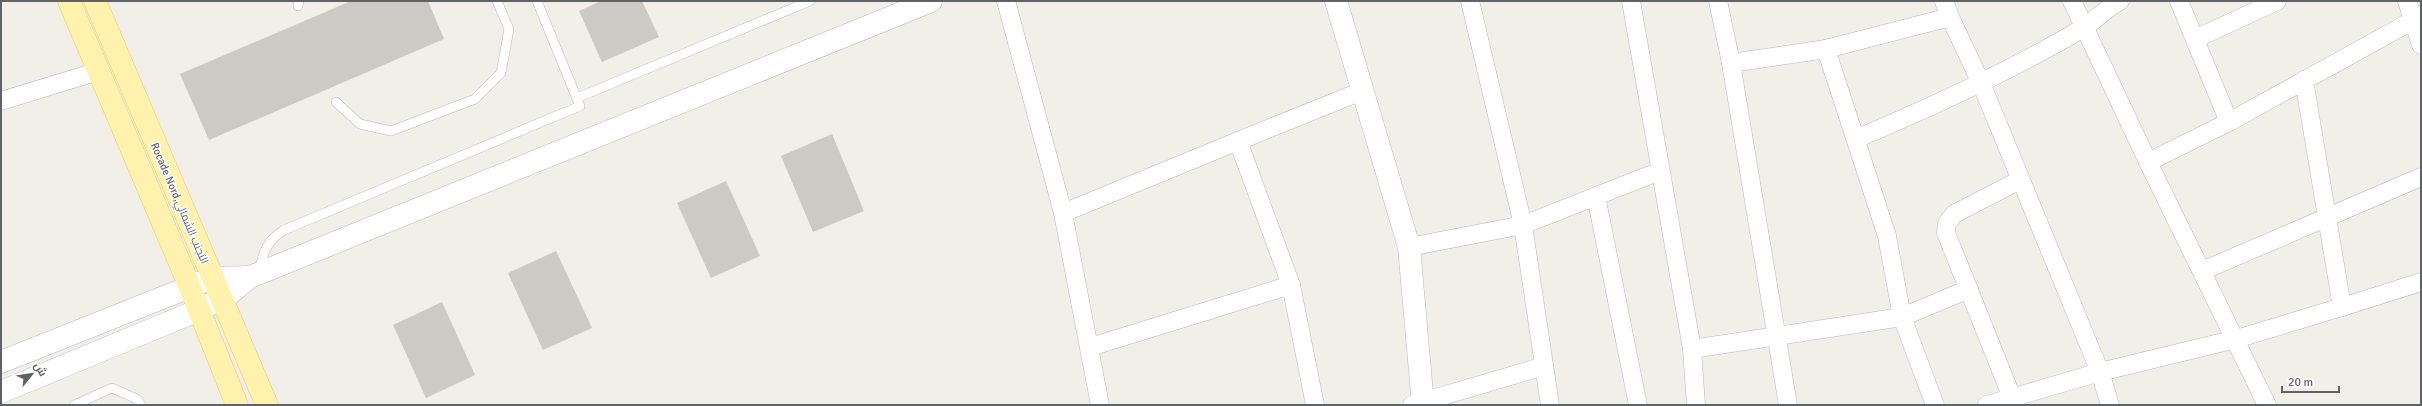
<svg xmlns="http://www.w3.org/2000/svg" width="2422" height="406" font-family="Signika,Cairo,sans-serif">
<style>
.building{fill:#cccac5}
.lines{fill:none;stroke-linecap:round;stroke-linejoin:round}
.service-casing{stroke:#b5b8bc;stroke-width:10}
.minor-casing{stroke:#b5b8bc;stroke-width:19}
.tertiary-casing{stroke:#b5b8bc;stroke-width:23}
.primary-casing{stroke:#f2c960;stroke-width:23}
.service{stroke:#fff;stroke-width:9}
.minor{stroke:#fff;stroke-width:18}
.tertiary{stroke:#fff;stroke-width:22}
.primary{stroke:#fff2af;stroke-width:22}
.labels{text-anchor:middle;stroke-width:3;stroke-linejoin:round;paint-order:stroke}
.street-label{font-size:11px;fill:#5f6368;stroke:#fff}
</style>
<rect width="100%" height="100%" fill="#f1efe8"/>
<g class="building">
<polygon points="351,1 428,1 444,39 209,140 180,74"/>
<polygon points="601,1 642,1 659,37 602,62 579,11"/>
<polygon points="832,134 864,211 813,232 781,156"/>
<polygon points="726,181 760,256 711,278 677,203"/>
<polygon points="556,251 592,328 543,350 508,273"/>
<polygon points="442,302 475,375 426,398 393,325"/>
</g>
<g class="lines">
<g class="service-casing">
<g id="service">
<polyline points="298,6 299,1"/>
<polyline points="577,98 810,1"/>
<polyline points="336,102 360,124 391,131 475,99 501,73 509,29 497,1"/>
<path d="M259,272C263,253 266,241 284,230L580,106L537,1"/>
<polyline points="74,405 112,388 137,399 141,405"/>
</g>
</g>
<g class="minor-casing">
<g id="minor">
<polyline points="1006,1 1063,213 1238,141"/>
<polyline points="1470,1 1523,225 1550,405"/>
<polyline points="1631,1 1692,349 1696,405"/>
<polyline points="1718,1 1731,63 1788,405"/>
<polyline points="2072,1 2148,162 2267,405"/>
<polyline points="2179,1 2229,122"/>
<polyline points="2407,1 2421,45"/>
<polyline points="1950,17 1981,83 2100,372 2110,405"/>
<polyline points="2195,39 2277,1"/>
<polyline points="1731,63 1826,49"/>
<polyline points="1,101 99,71"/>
<path d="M1856,139C1934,106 2011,71 2083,28C2096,20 2106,8 2120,1"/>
<polyline points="2148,162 2229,122 2421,16"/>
<polyline points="1596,196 1638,405"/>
<polyline points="1063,213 1100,405"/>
<polyline points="1409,247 1523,225 1660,171"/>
<polyline points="2202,271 2421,177"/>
<polyline points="2342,307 2421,282"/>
<polyline points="1090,347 1291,285"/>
<polyline points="1692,349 1902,317 1969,289"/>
<polyline points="1315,405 1291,285 1238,141 1362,91"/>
<polyline points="1412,405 1544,366"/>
<polyline points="1935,405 1902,317 1887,236 1826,49 1950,17 1944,1"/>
<polyline points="1987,405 2100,372 2236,339 2342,307 2304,80"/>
<polyline points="2015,405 1946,233 1947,223 1954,214 2020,180"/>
</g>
</g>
<g class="tertiary-casing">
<g id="tertiary">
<polyline points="1336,1 1409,247 1423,405"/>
<polyline points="1,362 212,278 250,277"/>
<polyline points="1,392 199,310 228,295 250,277 931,1"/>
</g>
</g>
<g class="primary-casing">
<g id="primary">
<polyline points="69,1 190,287 237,405"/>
<polyline points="95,1 267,405"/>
</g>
</g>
<use href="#service" class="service"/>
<use href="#minor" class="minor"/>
<use href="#tertiary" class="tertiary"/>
<use href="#primary" class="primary"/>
</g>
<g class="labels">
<g class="street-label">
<text transform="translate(180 203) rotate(67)" y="4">Rocade Nord,التجنب الشمالي</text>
</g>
</g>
<rect width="2422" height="406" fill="none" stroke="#5f6368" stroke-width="4"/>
<g transform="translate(32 374) rotate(60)" stroke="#ffffff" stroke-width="3" paint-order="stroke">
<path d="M0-3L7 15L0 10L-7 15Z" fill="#5f6368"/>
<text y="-6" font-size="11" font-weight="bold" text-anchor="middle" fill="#5f6368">ش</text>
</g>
<path d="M2282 386v6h57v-6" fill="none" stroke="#5f6368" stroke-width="2"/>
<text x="2288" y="386" font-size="12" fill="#5f6368" stroke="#ffffff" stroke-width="3" paint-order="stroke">20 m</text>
</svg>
